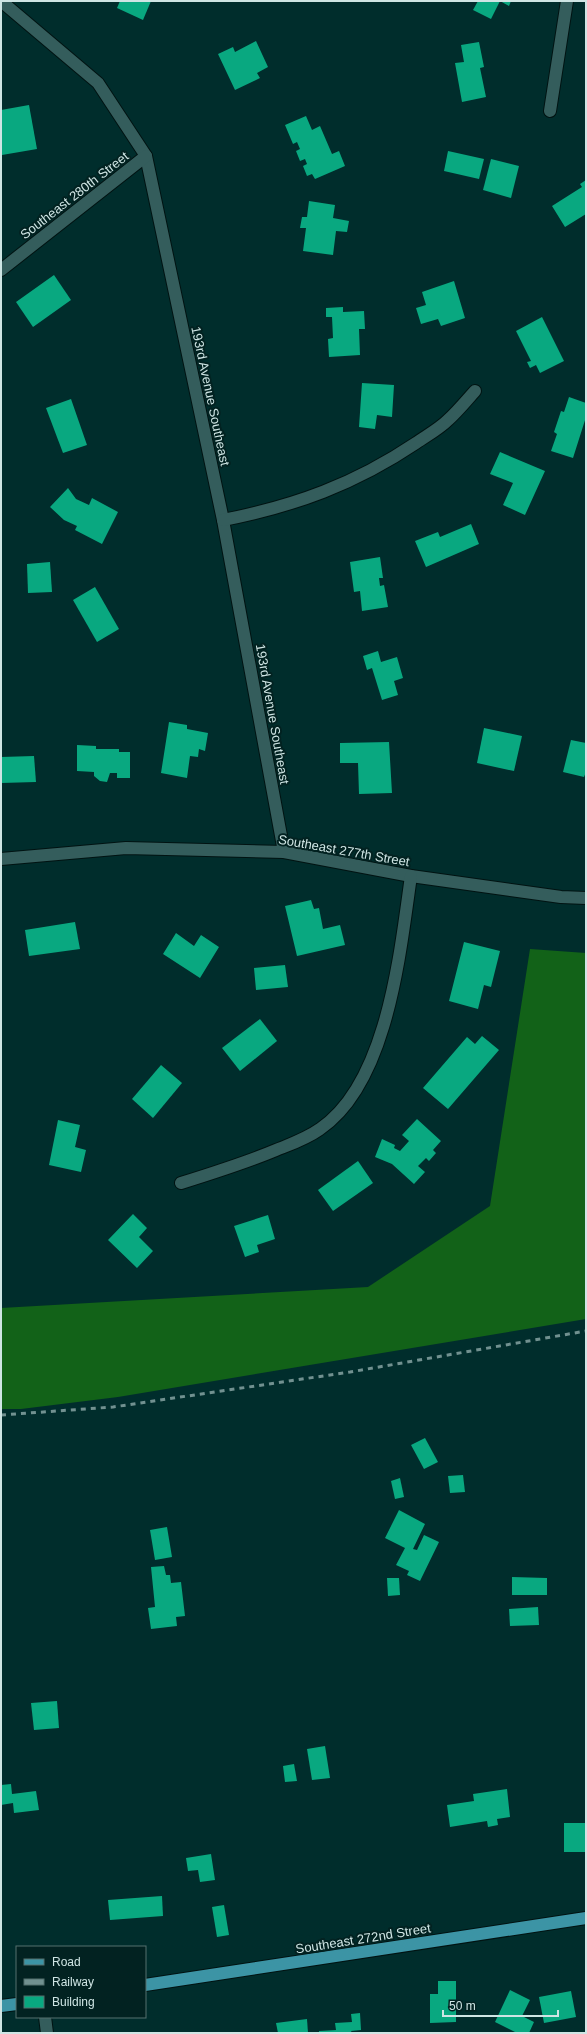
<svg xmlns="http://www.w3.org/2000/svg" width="587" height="2034" font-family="Arial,sans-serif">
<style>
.forest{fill:#126218}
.building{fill:#09a880}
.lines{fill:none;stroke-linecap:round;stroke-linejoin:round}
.street-casing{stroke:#011312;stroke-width:14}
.primary-casing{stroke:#011312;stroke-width:14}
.street{stroke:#345d5c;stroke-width:12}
.primary{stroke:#3c94a5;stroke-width:12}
.rail{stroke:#719190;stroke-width:3;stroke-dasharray:5 5;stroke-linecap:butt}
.labels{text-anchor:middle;stroke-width:4;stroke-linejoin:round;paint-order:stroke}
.street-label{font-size:13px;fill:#cfe5e4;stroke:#022221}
</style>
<rect width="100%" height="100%" fill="#002d2c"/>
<polygon class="forest" points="530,949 586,953 586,1319 118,1397 21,1409 1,1409 1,1308 368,1287 490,1206"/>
<g class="building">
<polygon points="120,1 151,1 143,20 117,8"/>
<polygon points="478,1 500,1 491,19 473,10"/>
<polygon points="500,1 511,1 509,6"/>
<polygon points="256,41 268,67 257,73 260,78 235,90 218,54 233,47 235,52"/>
<polygon points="479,42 484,67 480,68 486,97 462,102 455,63 464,62 461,45"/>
<polygon points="29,105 37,149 2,155 1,110"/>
<polygon points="306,116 312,130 320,126 332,154 339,151 345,166 315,179 312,174 307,176 303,166 307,164 305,159 300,161 296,151 300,149 297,142 293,144 285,125"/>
<polygon points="448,151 484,159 479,179 444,171"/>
<polygon points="491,159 519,166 511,198 483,190"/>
<polygon points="586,180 586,214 565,227 552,206 582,187 580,184"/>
<polygon points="309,201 335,205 333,218 349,221 347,232 336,231 333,255 303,251 306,228 300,228 302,217 307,217"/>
<polygon points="54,275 71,300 33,327 16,302"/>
<polygon points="454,281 465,318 441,326 438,319 421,324 416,308 426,305 422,292"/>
<polygon points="343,307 343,312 364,311 365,329 359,329 360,355 329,357 328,339 333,338 332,317 326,317 326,308"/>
<polygon points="542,317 564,361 540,373 536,365 530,368 527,362 531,361 516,331"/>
<polygon points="362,383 394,385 392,417 377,415 375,429 359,427"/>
<polygon points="569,397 586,403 586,417 573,458 551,451 557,434 554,432 561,411 564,412"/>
<polygon points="71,399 87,445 63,453 46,408"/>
<polygon points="500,452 545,471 525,515 503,505 513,483 490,474"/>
<polygon points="68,488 76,499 89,505 92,498 118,512 102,544 75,530 77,526 64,520 50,507"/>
<polygon points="471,524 479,544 426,567 415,541 438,532 440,537"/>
<polygon points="380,557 383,578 379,578 380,586 384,585 388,607 362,611 360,591 354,592 350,562"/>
<polygon points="50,562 52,592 28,593 27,564"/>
<polygon points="95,587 119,629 97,642 73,600"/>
<polygon points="378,651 381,662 397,657 403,678 394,681 398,695 382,700 372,668 367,670 363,656"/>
<polygon points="169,722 187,725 187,729 208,733 205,751 199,749 198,757 190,756 187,778 161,773"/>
<polygon points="484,728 522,736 514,771 477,763"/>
<polygon points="571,740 586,743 586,772 584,777 563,772"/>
<polygon points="389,742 392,793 359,794 358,763 340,763 340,743"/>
<polygon points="77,745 96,746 96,749 119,749 119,752 130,752 130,778 117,778 117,773 110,773 107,782 100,781 94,776 94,772 77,771"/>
<polygon points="34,756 36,782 1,783 1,757"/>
<polygon points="311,900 314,909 319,908 323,929 340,925 345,945 297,956 285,906"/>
<polygon points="75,922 80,949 29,956 25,930"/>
<polygon points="176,933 194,946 201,935 219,947 200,978 163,954"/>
<polygon points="464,942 500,951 491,987 484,985 478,1009 449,1001"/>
<polygon points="285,965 288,987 256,990 254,968"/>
<polygon points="260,1019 277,1041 240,1071 222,1048"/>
<polygon points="482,1036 499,1050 448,1109 423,1088 467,1037 475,1044"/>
<polygon points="161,1065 182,1083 153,1118 132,1099"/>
<polygon points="417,1119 441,1141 433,1150 436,1153 429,1161 426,1158 418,1166 425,1172 414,1184 392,1164 375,1157 382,1139 395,1145 394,1148 400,1151 409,1141 402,1135"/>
<polygon points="58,1120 80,1125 75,1147 86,1150 81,1172 49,1165"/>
<polygon points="358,1161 373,1183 333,1211 318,1190"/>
<polygon points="133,1214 147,1228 139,1237 153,1251 137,1268 108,1240"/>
<polygon points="268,1215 275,1239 257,1245 259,1252 245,1257 234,1226"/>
<polygon points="425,1438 438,1462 424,1469 411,1445"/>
<polygon points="463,1475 465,1492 450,1493 448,1476"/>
<polygon points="400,1478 404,1497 395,1499 391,1481"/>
<polygon points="399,1510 425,1524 413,1549 417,1550 424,1535 439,1542 420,1581 407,1575 409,1571 396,1565 405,1548 385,1538"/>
<polygon points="167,1527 172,1557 155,1560 150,1530"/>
<polygon points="164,1566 166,1575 170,1575 171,1583 181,1582 185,1616 176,1617 177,1626 151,1629 148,1608 155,1607 151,1567"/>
<polygon points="512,1577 547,1578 547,1595 512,1595"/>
<polygon points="387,1578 399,1578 400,1595 388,1596"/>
<polygon points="538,1607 539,1625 510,1626 509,1609"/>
<polygon points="57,1701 59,1728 34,1730 31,1703"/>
<polygon points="325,1746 330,1778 312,1780 307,1749"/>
<polygon points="294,1764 297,1781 285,1782 283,1766"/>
<polygon points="11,1784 12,1794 36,1791 39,1810 14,1813 13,1803 1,1805 1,1785"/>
<polygon points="507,1789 510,1817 497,1819 498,1825 488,1827 487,1821 450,1827 447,1805 474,1801 473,1794"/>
<rect x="564" y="1823" width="22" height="29"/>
<polygon points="211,1854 215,1880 200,1882 198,1870 188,1871 186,1858"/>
<polygon points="162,1896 163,1916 110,1920 108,1900"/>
<polygon points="224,1905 229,1935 217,1937 212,1907"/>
<polygon points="438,1981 456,1981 456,2022 430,2023 430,1994 438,1994"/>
<polygon points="510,1990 530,2000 522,2016 534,2022 529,2033 517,2033 495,2022"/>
<polygon points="571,1991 576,2017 544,2023 539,1997"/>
<polygon points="360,2013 361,2030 351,2031 352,2033 319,2033 319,2031 336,2030 335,2023 352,2022 351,2014"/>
<polygon points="307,2019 308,2033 278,2033 276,2023"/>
</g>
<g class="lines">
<g class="street-casing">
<g id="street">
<polyline points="1,1 98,83 146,156 223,520 284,852"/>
<polyline points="550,111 567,1"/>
<polyline points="1,270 146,156"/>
<path d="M223,520C295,506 355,484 416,443C426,436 439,429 448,420C458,411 466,401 475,391"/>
<polyline points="1,859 126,848 284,852 411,876 561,897 586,898"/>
<path d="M181,1183C213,1173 245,1163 276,1150C291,1144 306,1139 320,1129C388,1083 400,952 411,876"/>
<polyline points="45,2017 47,2033"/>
</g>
</g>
<g class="primary-casing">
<g id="primary">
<polyline points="145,1985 586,1918"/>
<polyline points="1,2006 17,2004"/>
</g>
</g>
<use href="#street" class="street"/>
<use href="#primary" class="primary"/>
<polyline class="rail" points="1,1415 113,1407 350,1372 586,1331"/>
</g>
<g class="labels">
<g class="street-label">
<text transform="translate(74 195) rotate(-38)" y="5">Southeast 280th Street</text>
<text transform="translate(211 396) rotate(78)" y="5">193rd Avenue Southeast</text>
<text transform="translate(273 714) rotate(80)" y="5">193rd Avenue Southeast</text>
<text transform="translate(344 850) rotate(10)" y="5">Southeast 277th Street</text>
<text transform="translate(363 1938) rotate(-9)" y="5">Southeast 272nd Street</text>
</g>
</g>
<rect width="587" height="2034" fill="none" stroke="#cfe5e4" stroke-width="4"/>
<rect x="16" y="1946" width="130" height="72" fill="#022221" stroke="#54706f"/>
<rect x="24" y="1959" width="20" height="6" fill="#3c94a5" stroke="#54706f"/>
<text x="52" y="1966" font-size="12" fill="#cfe5e4">Road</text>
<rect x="24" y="1979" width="20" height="6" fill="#719190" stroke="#54706f"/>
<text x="52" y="1986" font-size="12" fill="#cfe5e4">Railway</text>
<rect x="24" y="1996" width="20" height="12" fill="#09a880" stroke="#54706f"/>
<text x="52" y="2006" font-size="12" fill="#cfe5e4">Building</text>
<path d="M443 2010v6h115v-6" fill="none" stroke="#cfe5e4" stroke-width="2"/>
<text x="449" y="2010" font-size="12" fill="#cfe5e4" stroke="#022221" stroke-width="3" paint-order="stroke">50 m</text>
</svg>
